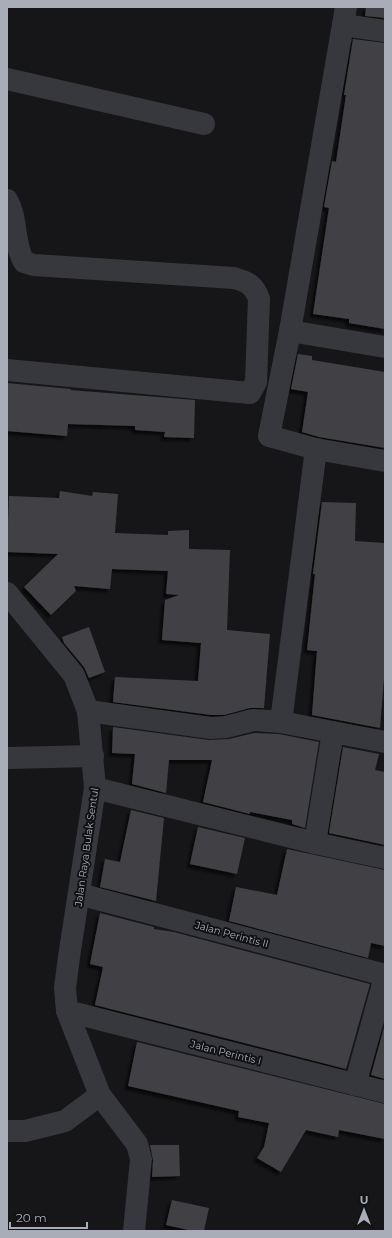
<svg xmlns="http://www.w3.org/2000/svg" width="392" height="1238" font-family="Montserrat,sans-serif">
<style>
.building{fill:#404145;filter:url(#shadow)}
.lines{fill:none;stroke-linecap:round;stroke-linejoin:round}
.minor{stroke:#37383d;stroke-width:22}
.labels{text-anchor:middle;stroke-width:4;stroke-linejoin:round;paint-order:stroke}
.street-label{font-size:10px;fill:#a8adb8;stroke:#111113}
</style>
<defs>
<filter id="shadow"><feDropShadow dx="-3.5" dy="3.5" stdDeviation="1" flood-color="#0009"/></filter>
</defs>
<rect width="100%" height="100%" fill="#161618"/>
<g class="building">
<polygon points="366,7 385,7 385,18 365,16"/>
<polygon points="353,39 385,43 385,329 349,323 349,319 313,314 329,208 324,207 332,161 336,162 346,95 344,95"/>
<polygon points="298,354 312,356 312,360 385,372 385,448 319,437 302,432 308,392 291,389"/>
<polygon points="7,383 71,389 70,390 195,400 194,438 164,437 165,432 135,430 135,426 68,424 67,436 7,431"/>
<polygon points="60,491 92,496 93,492 118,494 115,533 168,535 168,531 189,530 189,549 230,550 227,630 270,634 264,708 250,708 224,715 211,715 113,702 115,677 198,681 201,643 162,640 165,600 179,595 166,594 168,571 112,569 110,589 74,586 76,591 51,615 24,587 58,554 7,552 9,496 59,498"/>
<polygon points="322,502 356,503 355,541 385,543 385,666 380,728 312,715 317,651 307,650 315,574 313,574"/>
<polygon points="89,627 105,672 89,678 84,667 64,643 62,637"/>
<polygon points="113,727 209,740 229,739 254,733 279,734 319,742 305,828 292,824 292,820 250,812 250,814 203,802 212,760 169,760 166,793 132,784 135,754 112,753"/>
<polygon points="343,747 379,754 375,770 385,772 385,845 329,833"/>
<polygon points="131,810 164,818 156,901 100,887 105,859 120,862"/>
<polygon points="198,827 245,838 237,874 190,864"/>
<polygon points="287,849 385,870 385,946 371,943 368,958 229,921 236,887 277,895"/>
<polygon points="100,913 154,927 154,929 174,932 370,984 346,1069 95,1005 103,967 90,964"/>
<polygon points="385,1024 385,1079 371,1075"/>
<polygon points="137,1042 385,1104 385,1139 339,1130 338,1137 306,1130 281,1172 257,1158 264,1147 269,1123 238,1117 239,1111 128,1086"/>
<polygon points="150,1145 179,1145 180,1176 152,1177 153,1160"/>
<polygon points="172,1200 209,1208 204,1231 193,1231 166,1225"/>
</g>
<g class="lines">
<g class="minor">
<polyline points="346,7 290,331 269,436 316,449 385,461"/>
<polyline points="343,25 385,31"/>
<polyline points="7,79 204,124"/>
<path d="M7,200C18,219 13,243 24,262L34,265L234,278C248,282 254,285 259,299L256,382L250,393L7,370"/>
<polyline points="290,331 385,347"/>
<polyline points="7,593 74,675 88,711 95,788 69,957 65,988 67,1011 100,1095 137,1144 141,1159 134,1231"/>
<polyline points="88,711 211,728 226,727 253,720 281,722 385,742"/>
<polyline points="281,722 316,449"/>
<polyline points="7,758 93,756"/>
<polyline points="95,788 315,843 385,858"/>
<polyline points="315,843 333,732"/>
<polyline points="79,894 385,975"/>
<polyline points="67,1011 385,1092"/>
<polyline points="355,1085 385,977"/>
<polyline points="7,1131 25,1131 65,1121 100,1095"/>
</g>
</g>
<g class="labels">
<g class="street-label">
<text transform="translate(86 847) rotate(-82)" y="4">Jalan Raya Bulak Sentul</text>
<text transform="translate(232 934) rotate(15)" y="4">Jalan Perintis II</text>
<text transform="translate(226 1052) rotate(14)" y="4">Jalan Perintis I</text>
</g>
</g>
<rect width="392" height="1238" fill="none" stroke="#a8adb8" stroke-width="16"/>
<g transform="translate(364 1210)" stroke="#111113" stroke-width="3" paint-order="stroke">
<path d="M0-3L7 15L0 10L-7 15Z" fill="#a8adb8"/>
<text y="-6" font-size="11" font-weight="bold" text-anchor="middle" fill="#a8adb8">U</text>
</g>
<path d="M10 1222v6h77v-6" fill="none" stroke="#a8adb8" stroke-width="2"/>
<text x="16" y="1222" font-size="12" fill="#a8adb8" stroke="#111113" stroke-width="3" paint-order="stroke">20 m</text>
</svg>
